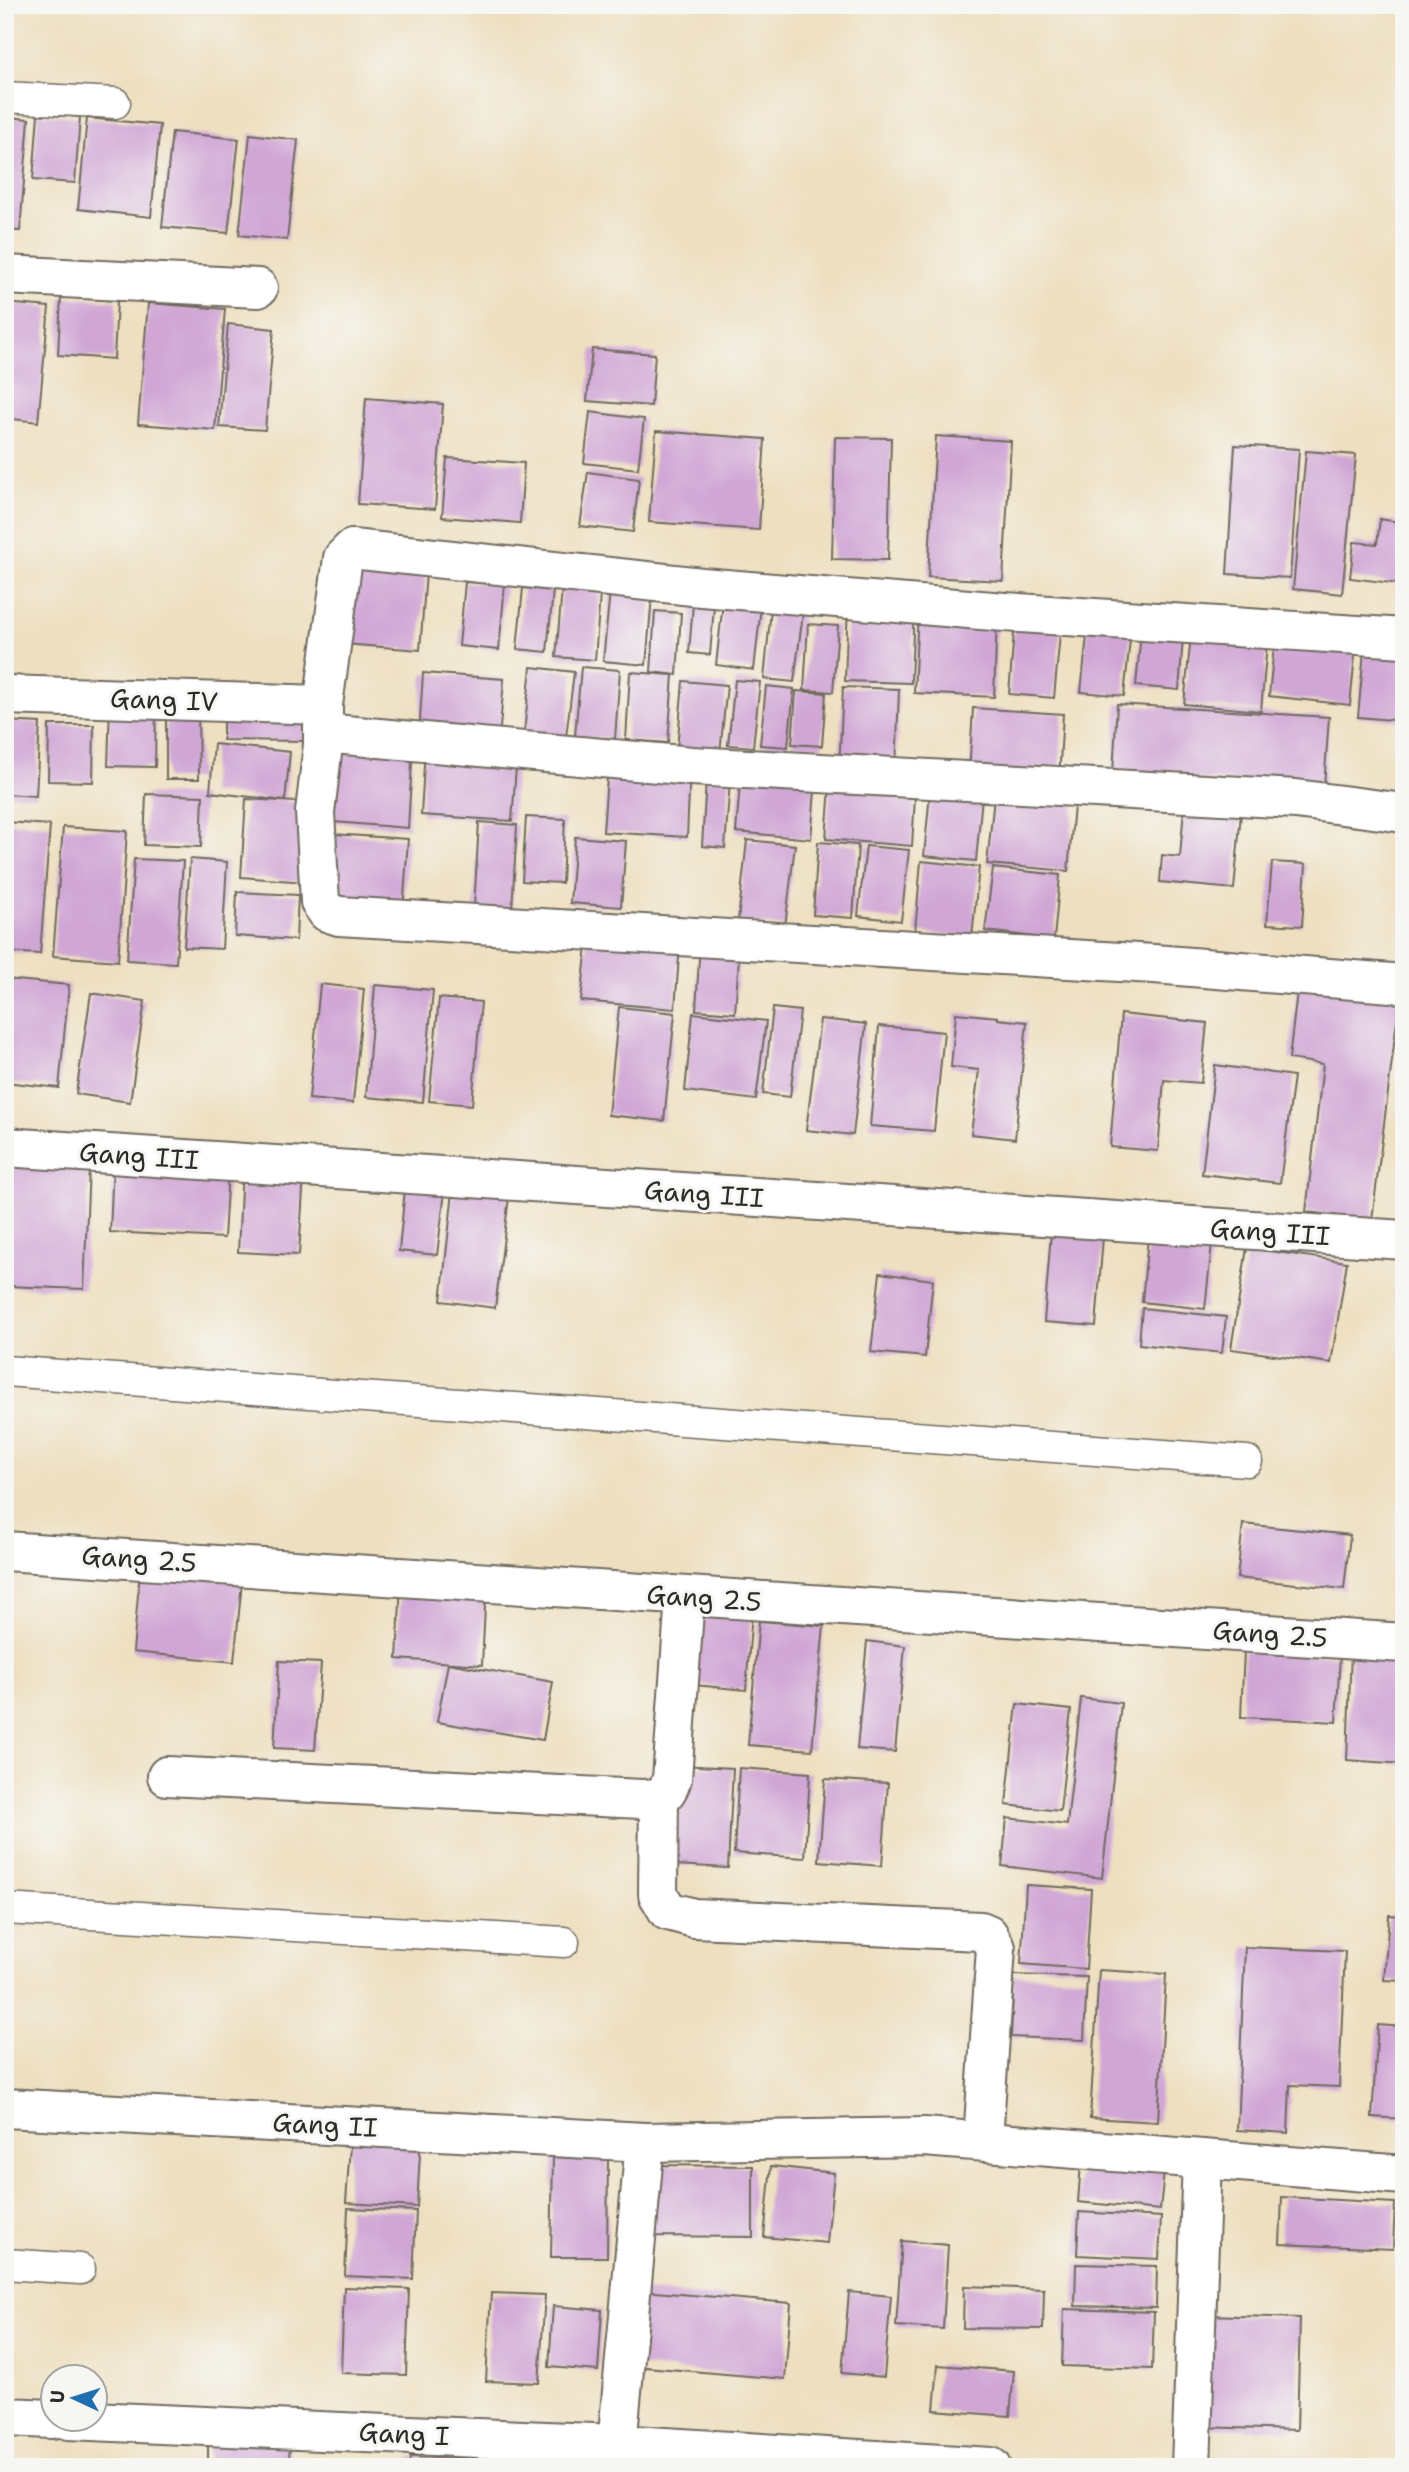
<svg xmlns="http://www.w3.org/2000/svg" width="1409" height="2472" font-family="'Shantell Sans',sans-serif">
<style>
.building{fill:#d0a6d5}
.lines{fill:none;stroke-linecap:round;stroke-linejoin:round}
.lane-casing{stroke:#6f6a5f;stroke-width:33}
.street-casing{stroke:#6f6a5f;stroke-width:42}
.lane{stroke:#fff;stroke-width:30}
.street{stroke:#fff;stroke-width:38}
.labels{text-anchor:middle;stroke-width:6;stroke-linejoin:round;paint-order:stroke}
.street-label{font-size:26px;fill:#2b2b2b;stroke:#f6f6f2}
</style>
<rect width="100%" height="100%" fill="#f6f6f2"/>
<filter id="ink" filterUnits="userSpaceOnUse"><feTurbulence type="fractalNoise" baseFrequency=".0143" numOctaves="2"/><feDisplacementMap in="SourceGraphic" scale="14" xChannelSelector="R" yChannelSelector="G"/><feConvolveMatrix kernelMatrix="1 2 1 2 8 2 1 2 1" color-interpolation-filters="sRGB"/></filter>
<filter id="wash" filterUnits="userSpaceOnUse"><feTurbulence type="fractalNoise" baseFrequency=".00686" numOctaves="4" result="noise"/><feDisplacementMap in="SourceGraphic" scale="28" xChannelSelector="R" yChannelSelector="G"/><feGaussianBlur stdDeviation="1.57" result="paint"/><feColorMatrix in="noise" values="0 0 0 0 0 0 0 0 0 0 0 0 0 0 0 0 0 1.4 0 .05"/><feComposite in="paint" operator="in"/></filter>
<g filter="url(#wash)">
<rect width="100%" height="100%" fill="#eedfc0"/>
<g id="blocks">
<g class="building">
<polygon points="38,114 80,117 75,183 33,180"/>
<polygon points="5,117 29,119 20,231 5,230"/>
<polygon points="87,118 160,125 151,217 78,209"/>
<polygon points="172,132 239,139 228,233 162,227"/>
<polygon points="250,134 298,140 287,240 239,235"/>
<polygon points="61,297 117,301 114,359 58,355"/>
<polygon points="5,303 49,307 38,422 5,418"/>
<polygon points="148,303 225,309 215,430 138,424"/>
<polygon points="228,324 274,329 265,430 219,427"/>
<polygon points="592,349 655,354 651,406 587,401"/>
<polygon points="366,398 443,404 435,509 358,504"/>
<polygon points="590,412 644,419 638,469 584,463"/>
<polygon points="656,431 765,439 759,530 649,522"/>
<polygon points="936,436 1011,441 1003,581 928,577"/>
<polygon points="835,437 891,438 888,560 832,559"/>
<polygon points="1235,445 1299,449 1290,578 1227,574"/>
<polygon points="1306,451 1356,455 1342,594 1293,589"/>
<polygon points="447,458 524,463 520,523 442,517"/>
<polygon points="588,472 639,479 633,532 580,526"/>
<polygon points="1380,519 1404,523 1399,584 1350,578 1354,542 1377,544"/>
<polygon points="350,567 426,573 420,650 344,644"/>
<polygon points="563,578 601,581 595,660 556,657"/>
<polygon points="465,582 505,584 499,650 459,646"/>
<polygon points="523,588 553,591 547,652 517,649"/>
<polygon points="610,591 652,596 646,665 603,661"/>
<polygon points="723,602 761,606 754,670 716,665"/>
<polygon points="693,604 714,606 710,655 689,653"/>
<polygon points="848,604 914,606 911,683 845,681"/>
<polygon points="771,609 803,613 794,682 764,679"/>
<polygon points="655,611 681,613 677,675 651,672"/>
<polygon points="918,612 997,616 994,697 914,693"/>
<polygon points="1015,619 1061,623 1054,698 1009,694"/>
<polygon points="1142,622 1184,625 1179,690 1136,686"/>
<polygon points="808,624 838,626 833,692 804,690"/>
<polygon points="1088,626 1131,630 1124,696 1081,692"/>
<polygon points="1192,626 1268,633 1261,711 1184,704"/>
<polygon points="1275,636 1356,645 1350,705 1269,696"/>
<polygon points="1365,640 1404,644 1404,721 1358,717"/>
<polygon points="531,667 574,672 566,737 524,733"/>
<polygon points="581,667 620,670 615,739 575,736"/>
<polygon points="630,672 673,675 668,743 626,740"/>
<polygon points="423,673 504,679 499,741 419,735"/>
<polygon points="735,680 760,682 753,747 728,745"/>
<polygon points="683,681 727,685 720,754 677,750"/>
<polygon points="766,686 794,689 788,747 760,745"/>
<polygon points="843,687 899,689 896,771 839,769"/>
<polygon points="796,691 826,693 822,746 792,744"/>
<polygon points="110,703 156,704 155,767 108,766"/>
<polygon points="1117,704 1329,717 1324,787 1113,774"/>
<polygon points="166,707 198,707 199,779 166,779"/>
<polygon points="973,708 1063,714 1059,779 969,774"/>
<polygon points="223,713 308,713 308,741 223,740"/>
<polygon points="5,721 40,723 36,796 5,794"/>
<polygon points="49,725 94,725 93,782 48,781"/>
<polygon points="341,739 413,745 408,828 334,822"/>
<polygon points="214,744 290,752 285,801 210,792"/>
<polygon points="425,748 517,754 512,821 421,815"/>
<polygon points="608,764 690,768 687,837 603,832"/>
<polygon points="741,772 816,779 811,839 736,832"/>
<polygon points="831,774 916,781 912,846 826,839"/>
<polygon points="706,779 730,780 725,848 702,846"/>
<polygon points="931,782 983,786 976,861 924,856"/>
<polygon points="995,788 1075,795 1068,871 987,864"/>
<polygon points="146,794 203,796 201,847 144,845"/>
<polygon points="246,799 312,803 306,882 241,877"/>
<polygon points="1184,808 1241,813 1234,889 1160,882 1162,855 1180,857"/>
<polygon points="526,817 565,819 562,883 522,881"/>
<polygon points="5,822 50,825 40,954 5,952"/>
<polygon points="479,822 517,825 512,910 474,908"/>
<polygon points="63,827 127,831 118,961 53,956"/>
<polygon points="332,834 408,839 403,912 327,907"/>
<polygon points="575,837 626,841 621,907 570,903"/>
<polygon points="747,840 795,845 785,927 738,921"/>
<polygon points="818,842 858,845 853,918 813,915"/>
<polygon points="866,846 909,850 901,921 858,916"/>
<polygon points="134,859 183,861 176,963 127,960"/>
<polygon points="190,859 227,862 222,949 184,947"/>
<polygon points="921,861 979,867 972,938 915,932"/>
<polygon points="1272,862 1306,864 1302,926 1267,924"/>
<polygon points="993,868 1060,875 1054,939 985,931"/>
<polygon points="237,892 298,895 296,940 235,936"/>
<polygon points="588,936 680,944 675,1009 581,1001"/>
<polygon points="700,941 740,943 735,1013 696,1010"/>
<polygon points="5,979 69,985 59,1088 5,1082"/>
<polygon points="1298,983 1400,996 1372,1220 1306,1212 1323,1064 1289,1059"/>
<polygon points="320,984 364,989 353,1103 309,1099"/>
<polygon points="375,985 433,990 423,1102 366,1097"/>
<polygon points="91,993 145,1001 130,1102 76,1094"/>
<polygon points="439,998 481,1002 472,1105 429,1101"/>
<polygon points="619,1007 675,1013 664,1121 608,1115"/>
<polygon points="773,1008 800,1011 790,1097 763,1094"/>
<polygon points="693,1013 766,1021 756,1100 685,1091"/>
<polygon points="956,1013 998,1017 998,1019 1027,1022 1015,1139 971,1134 979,1070 951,1067"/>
<polygon points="1121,1014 1207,1023 1201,1083 1164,1080 1158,1151 1110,1147"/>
<polygon points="820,1019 866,1024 853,1135 806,1130"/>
<polygon points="879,1026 944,1032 934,1131 870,1126"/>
<polygon points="1215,1065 1294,1076 1280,1183 1202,1174"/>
<polygon points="9,1163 89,1166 84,1289 5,1286"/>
<polygon points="113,1165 228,1171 224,1238 110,1232"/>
<polygon points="242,1169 304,1173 299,1255 238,1252"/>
<polygon points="406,1178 446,1183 437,1255 399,1251"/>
<polygon points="454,1182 510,1189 495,1308 441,1301"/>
<polygon points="1052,1220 1104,1224 1096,1326 1044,1322"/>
<polygon points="1149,1226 1213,1233 1205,1309 1142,1302"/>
<polygon points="1247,1248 1347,1262 1331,1363 1231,1349"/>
<polygon points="880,1273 933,1280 925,1357 871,1352"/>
<polygon points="1142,1308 1226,1317 1222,1353 1139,1344"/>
<polygon points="1243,1524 1350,1535 1344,1589 1237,1578"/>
<polygon points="140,1572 242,1582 234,1662 133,1652"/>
<polygon points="401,1582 486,1587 482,1665 397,1659"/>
<polygon points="691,1607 752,1612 746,1690 684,1684"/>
<polygon points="759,1621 824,1626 812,1750 748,1745"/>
<polygon points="867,1641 905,1646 895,1752 857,1749"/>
<polygon points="1244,1650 1340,1656 1336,1722 1241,1717"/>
<polygon points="1351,1651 1404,1653 1404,1764 1347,1760"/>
<polygon points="279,1661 321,1663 315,1750 274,1748"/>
<polygon points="448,1663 553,1682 543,1740 437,1722"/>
<polygon points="1081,1698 1121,1703 1102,1878 1002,1866 1007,1818 1067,1825"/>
<polygon points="1017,1704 1071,1710 1060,1811 1006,1805"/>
<polygon points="680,1765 733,1768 728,1868 675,1865"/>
<polygon points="739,1768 810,1773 805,1858 734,1853"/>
<polygon points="825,1779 888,1783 882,1866 819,1861"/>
<polygon points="1026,1885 1091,1889 1086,1969 1021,1964"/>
<polygon points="1389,1915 1404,1916 1404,1981 1384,1980"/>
<polygon points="1245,1947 1345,1951 1339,2087 1290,2085 1288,2133 1237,2130"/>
<polygon points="1099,1970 1166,1974 1158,2122 1090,2118"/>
<polygon points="1014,1975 1087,1977 1084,2040 1011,2037"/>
<polygon points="1378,2025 1404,2027 1404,2119 1372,2117"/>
<polygon points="351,2130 421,2134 417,2207 346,2203"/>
<polygon points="553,2157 608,2158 607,2257 551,2257"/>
<polygon points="1081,2163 1164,2172 1160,2210 1078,2202"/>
<polygon points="646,2165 753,2166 753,2237 645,2236"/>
<polygon points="771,2166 834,2173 827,2243 764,2237"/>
<polygon points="1282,2197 1395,2203 1393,2249 1280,2244"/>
<polygon points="348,2208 416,2211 413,2279 345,2276"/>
<polygon points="1079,2212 1161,2217 1159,2259 1077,2255"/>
<polygon points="902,2241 948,2245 943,2329 896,2326"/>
<polygon points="1076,2264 1157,2266 1156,2308 1075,2306"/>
<polygon points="964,2286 1044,2289 1043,2329 963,2328"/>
<polygon points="344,2287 409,2289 406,2375 341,2373"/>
<polygon points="642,2291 791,2303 785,2379 634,2366"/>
<polygon points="849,2292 891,2296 884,2377 842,2373"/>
<polygon points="491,2293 545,2295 539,2383 486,2381"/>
<polygon points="553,2306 602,2310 598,2371 549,2367"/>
<polygon points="1064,2309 1154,2312 1152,2369 1062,2366"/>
<polygon points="1206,2315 1300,2318 1297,2430 1203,2427"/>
<polygon points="938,2365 1014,2371 1010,2416 934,2410"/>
<polygon points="208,2430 290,2432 289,2467 208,2467"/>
<polygon points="537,2445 605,2454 604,2467 534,2467"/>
<polygon points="410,2457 518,2461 518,2467 409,2467"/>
</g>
</g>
</g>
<g filter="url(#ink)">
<use href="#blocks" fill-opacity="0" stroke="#6f6a5f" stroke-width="2"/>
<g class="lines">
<g class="lane-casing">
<g id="lane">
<polyline points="5,97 115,103"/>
<polyline points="5,1371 1247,1461"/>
<polyline points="5,1909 564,1942"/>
<polyline points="5,2264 80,2269"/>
</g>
</g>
<g class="street-casing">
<g id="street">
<polyline points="5,275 258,288"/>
<polyline points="1404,638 1005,612 702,587 352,549 343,558 323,705 323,745 315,812 320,902 327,912 339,916 1154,964 1404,984"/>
<polyline points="5,695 323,705"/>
<polyline points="323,733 692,766 1296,799 1404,813"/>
<polyline points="5,1147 1404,1240"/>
<polyline points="5,1551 1404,1643"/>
<path d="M167,1776L642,1799C661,1798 665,1798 672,1779L685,1597"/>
<polyline points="659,1798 658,1894 668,1911 694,1918 981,1931 988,1934 996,1948 983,2140"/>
<polyline points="5,2108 645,2142 924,2137 1404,2175"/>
<polyline points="5,2417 52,2419"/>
<polyline points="68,2420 616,2444 991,2467"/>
<polyline points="615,2467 645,2142"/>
<polyline points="1191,2467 1202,2159"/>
</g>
</g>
<use href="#lane" class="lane"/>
<use href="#street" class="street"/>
</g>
</g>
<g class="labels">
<g class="street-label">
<text transform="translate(164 700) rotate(2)" y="9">Gang IV</text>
<text transform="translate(139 1156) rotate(4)" y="9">Gang III</text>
<text transform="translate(704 1194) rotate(4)" y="9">Gang III</text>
<text transform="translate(1270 1232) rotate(4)" y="9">Gang III</text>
<text transform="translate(139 1559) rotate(4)" y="9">Gang 2.5</text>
<text transform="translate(704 1598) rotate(4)" y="9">Gang 2.5</text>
<text transform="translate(1270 1634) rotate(4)" y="9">Gang 2.5</text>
<text transform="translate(325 2125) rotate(3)" y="9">Gang II</text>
<text transform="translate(404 2434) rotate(3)" y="9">Gang I</text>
</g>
</g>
<rect width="1409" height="2472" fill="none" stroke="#f6f6f2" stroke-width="28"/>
<g transform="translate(74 2398) rotate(274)"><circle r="33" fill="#f6f6f2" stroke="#a5a5a2" stroke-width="2"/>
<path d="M0-5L12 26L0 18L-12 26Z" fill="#1f6fb2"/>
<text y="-10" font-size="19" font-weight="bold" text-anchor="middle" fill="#2b2b2b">U</text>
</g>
</svg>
